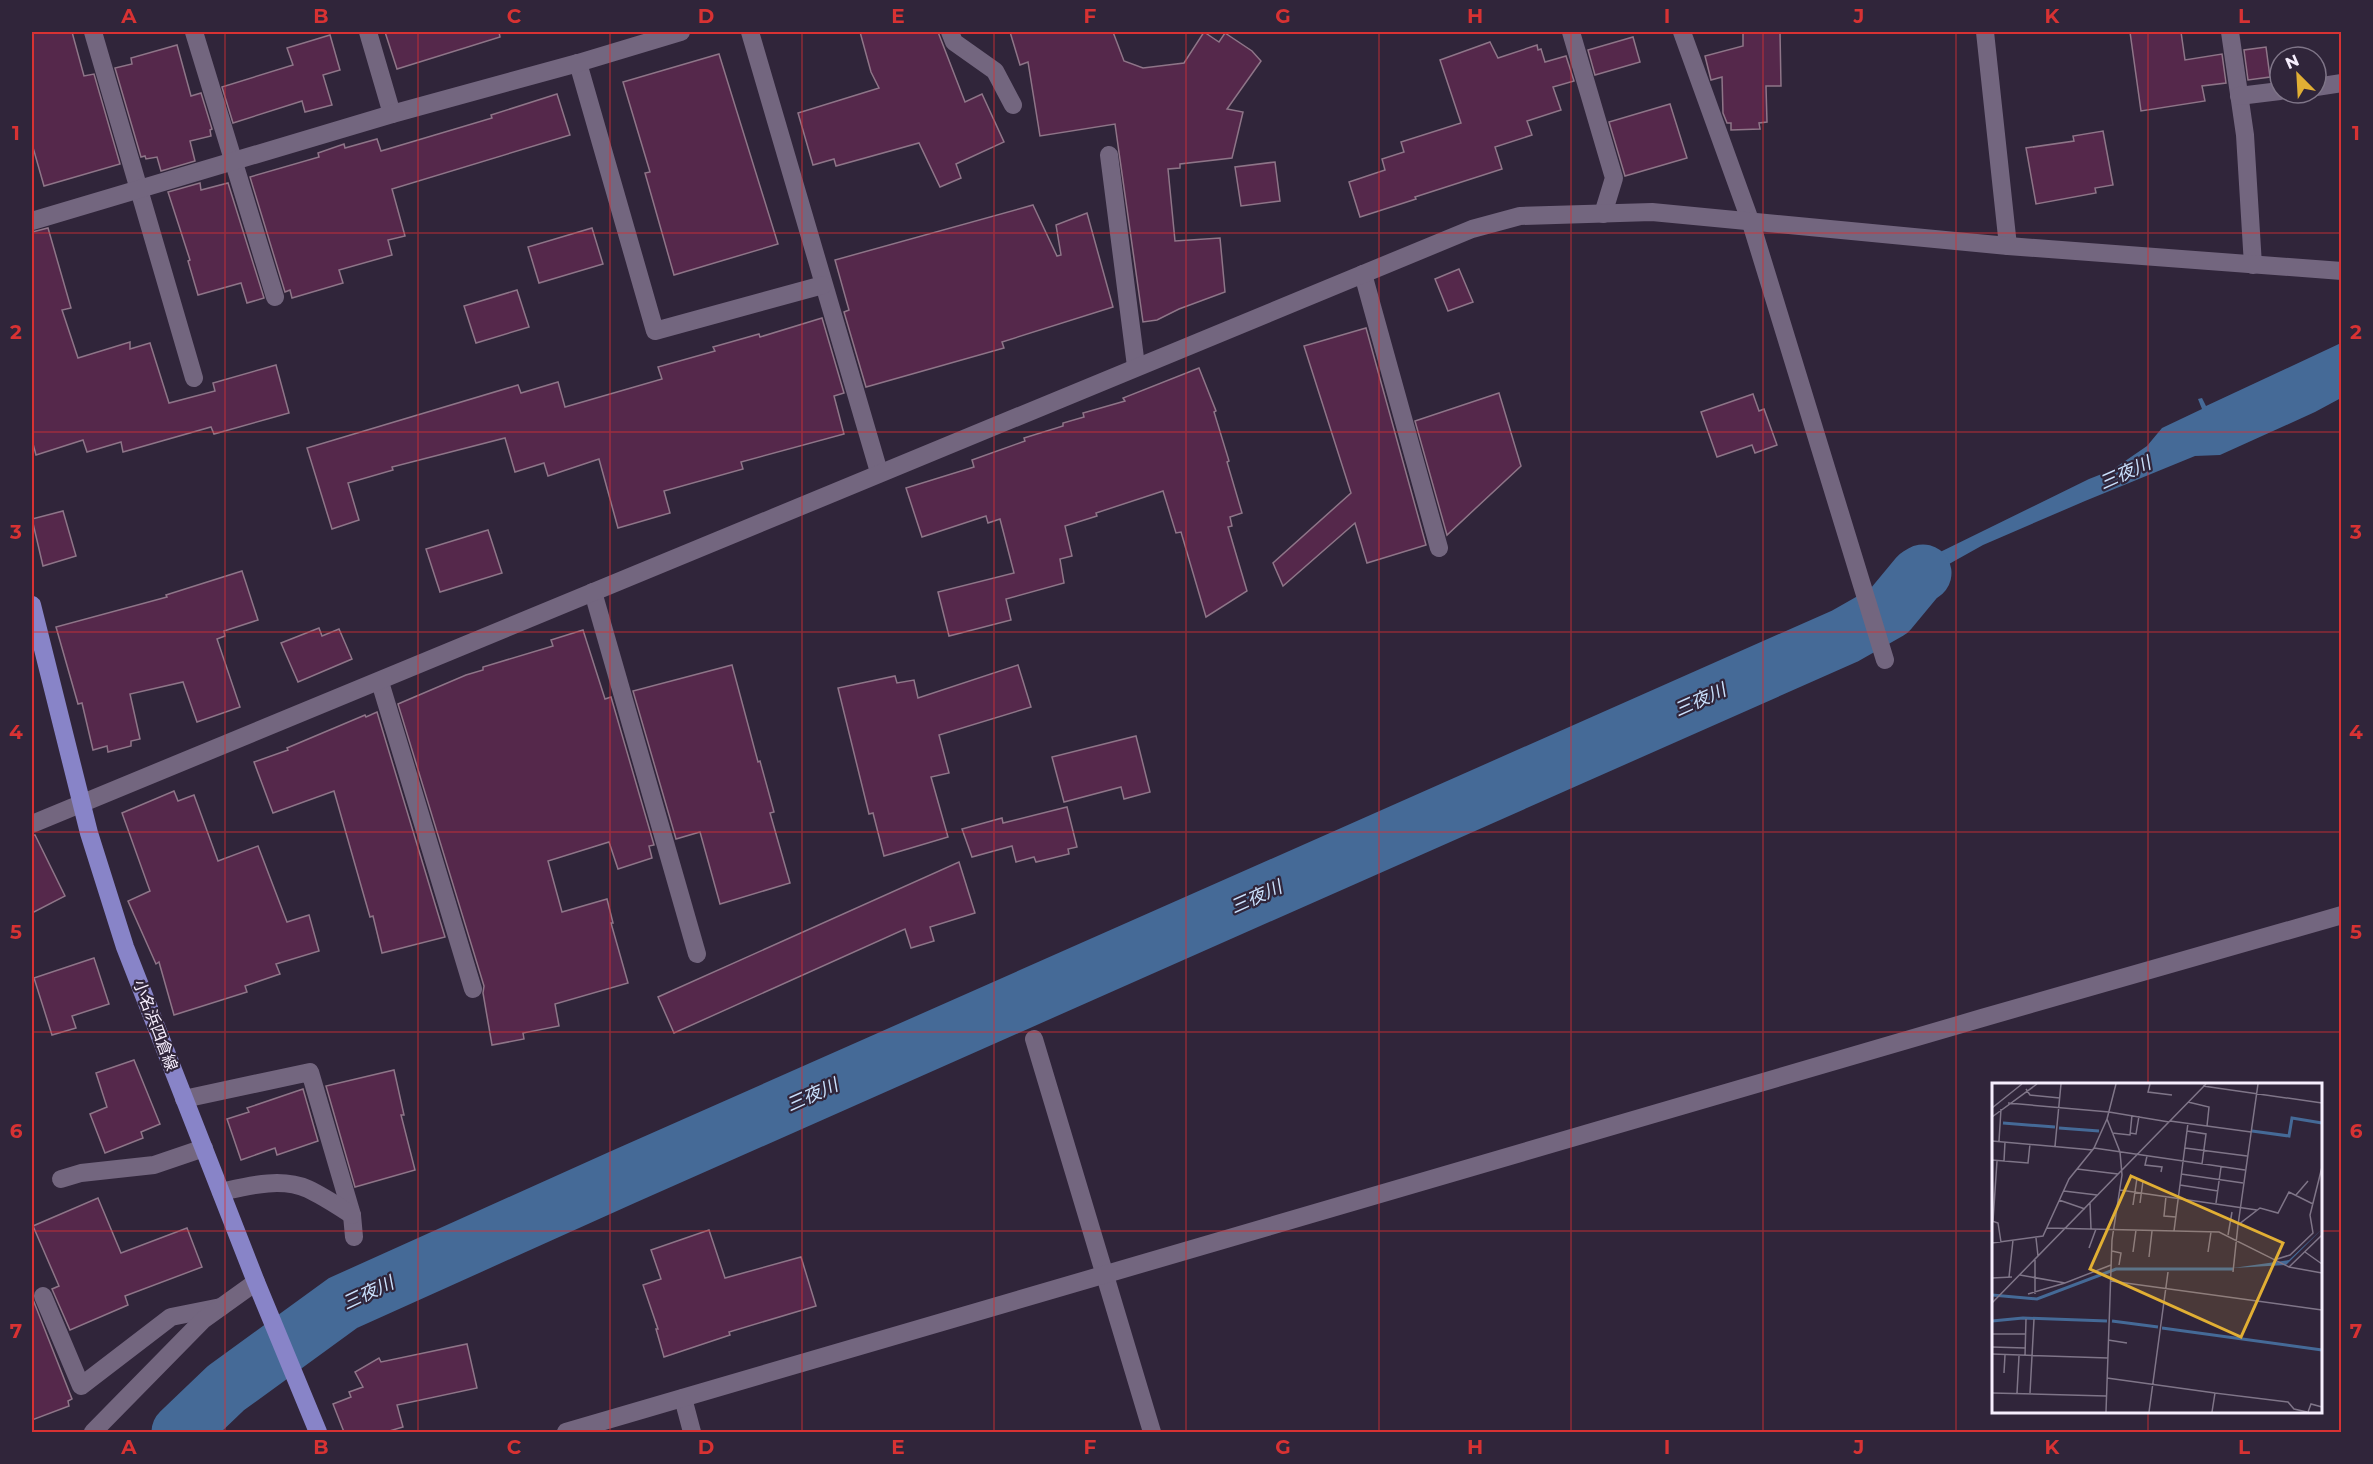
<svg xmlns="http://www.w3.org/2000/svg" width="2373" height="1464" font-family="Montserrat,'Noto Sans JP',sans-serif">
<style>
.water{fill:#456a97}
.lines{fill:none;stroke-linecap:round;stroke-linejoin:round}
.river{stroke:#456a97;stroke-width:57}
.building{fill:#55284b;stroke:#8e7588;stroke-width:1.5}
.lane{stroke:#73667f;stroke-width:18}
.street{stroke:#73667f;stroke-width:18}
.secondary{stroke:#73667f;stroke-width:18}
.primary{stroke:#8884c8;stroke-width:18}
.grid{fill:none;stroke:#d83233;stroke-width:1.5;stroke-opacity:0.55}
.labels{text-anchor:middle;stroke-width:4.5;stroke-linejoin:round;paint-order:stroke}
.street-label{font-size:16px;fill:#f6eefd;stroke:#30253a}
.water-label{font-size:18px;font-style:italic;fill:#cbe2fe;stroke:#30253a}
.inset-river{fill:none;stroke:#456a97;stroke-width:3}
.inset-road{fill:none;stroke:#7f7588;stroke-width:1.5}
.view{fill:#e1af34;fill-opacity:0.15;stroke:#e1af34;stroke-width:3}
.inset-edge{fill:none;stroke:#f6eefd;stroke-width:3}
.neatline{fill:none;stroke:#d83233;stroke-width:2}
.grid-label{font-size:20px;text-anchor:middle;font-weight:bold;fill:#d83233}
</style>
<rect width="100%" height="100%" fill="#30253a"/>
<polygon class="water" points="2341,343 2341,398 2315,412 2220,455 2195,456 2085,501 1983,545 1924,578 1894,614 1873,626 1867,608 1893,594 1905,585 1916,566 1932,556 2089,479 2112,470 2147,446 2162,428 2202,409 2198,399 2202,398 2206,406"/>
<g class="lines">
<polyline class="river" points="180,1432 226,1388 343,1303 623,1177 1845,636 1889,611 1918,576 1923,573"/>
</g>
<g class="building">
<polygon points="32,32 72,32 84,76 94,74 120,164 44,186 32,144"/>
<polygon points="385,32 499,32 500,37 397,69"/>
<polygon points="860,32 938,32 965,102 982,94 1004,142 956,164 961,178 940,187 919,143 836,166 834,159 813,165 798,113 879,88 871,72"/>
<polygon points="1010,32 1113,32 1124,61 1143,68 1184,63 1204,32 1219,42 1225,33 1252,51 1261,61 1227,109 1243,112 1232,158 1180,164 1180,168 1168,169 1175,241 1220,238 1225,292 1179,309 1157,320 1143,322 1115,124 1040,136 1028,62 1020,65"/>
<polygon points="1743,32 1780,32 1781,86 1766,86 1767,122 1759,123 1760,129 1731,130 1731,123 1727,123 1723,113 1722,77 1711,80 1705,56 1743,46"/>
<polygon points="2130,32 2181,32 2185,60 2222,54 2226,83 2202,86 2205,101 2141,111"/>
<polygon points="330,35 340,70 323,75 332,105 305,112 302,101 233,123 222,87 293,65 287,48"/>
<polygon points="1633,37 1640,62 1595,75 1588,50"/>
<polygon points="1490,42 1498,58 1537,45 1538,50 1541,49 1545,62 1566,56 1574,81 1553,87 1561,110 1527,121 1532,135 1495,147 1502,169 1415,197 1416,199 1360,217 1349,182 1385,170 1382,159 1404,152 1401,142 1461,123 1440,60"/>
<polygon points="177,45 191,96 201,93 212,129 210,130 211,136 190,141 195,161 161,171 157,157 146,159 145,156 141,157 115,68 132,64 131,58"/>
<polygon points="2266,47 2270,77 2248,80 2244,50"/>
<polygon points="719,54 778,244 674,275 645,173 650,172 623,82"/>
<polygon points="557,94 570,135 392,189 405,236 388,240 392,255 339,270 343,283 292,298 290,290 285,292 250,177 319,157 318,153 344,144 345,148 377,139 381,151 492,118 491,115"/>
<polygon points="1670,104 1687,158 1625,176 1609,122"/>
<polygon points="2103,131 2113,185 2095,188 2096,193 2036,204 2026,148 2074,141 2073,136"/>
<polygon points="1275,162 1280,201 1241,206 1235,167"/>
<polygon points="200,183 201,190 228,183 264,298 247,303 241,283 198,295 188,261 190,260 168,192"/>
<polygon points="1033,205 1057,256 1061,255 1056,225 1087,213 1113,307 1002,342 1004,348 866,387 844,312 849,310 835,260"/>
<polygon points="48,228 71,308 62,310 78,358 130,342 130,349 150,343 169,403 215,391 213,383 276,365 289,413 214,434 211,427 123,452 121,442 87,452 83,440 36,455 32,440 32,232"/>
<polygon points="592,228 603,264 539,283 528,247"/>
<polygon points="1459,269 1473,302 1448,311 1435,279"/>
<polygon points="517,290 529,327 476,343 464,306"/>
<polygon points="822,318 844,393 834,396 844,434 741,462 743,469 664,491 670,513 618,528 599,459 548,476 544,463 515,472 505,438 392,467 393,470 348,483 359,520 332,529 307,448 518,385 521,393 558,382 565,407 662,379 658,367 715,351 713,347 759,334 760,337"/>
<polygon points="1366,328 1426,545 1367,563 1355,523 1283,586 1273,563 1351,493 1304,346"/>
<polygon points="1199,368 1216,411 1214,412 1229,461 1227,462 1242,513 1230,517 1232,526 1228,527 1247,591 1206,617 1181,532 1176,533 1163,491 1096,513 1097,516 1065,526 1072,556 1060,559 1064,583 1006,599 1011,620 949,636 938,592 1014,573 1000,519 988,523 986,516 922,537 906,488 974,467 972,460 1025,441 1024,438 1063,426 1063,423 1084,417 1083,413 1125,401 1123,398"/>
<polygon points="1499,393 1521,466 1447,535 1415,421"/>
<polygon points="1753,394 1759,411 1764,409 1777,445 1755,453 1752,445 1717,457 1701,412"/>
<polygon points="63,511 76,556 43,566 32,519"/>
<polygon points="488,530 502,573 440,592 426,549"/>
<polygon points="242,571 258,620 224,631 225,636 217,639 240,707 197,722 183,682 130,694 140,739 131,741 131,746 108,752 107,746 93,750 82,703 78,704 56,627 167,597 166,595"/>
<polygon points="319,628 322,636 339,629 352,659 298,682 281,643"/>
<polygon points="583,630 605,699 611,697 654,845 649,846 652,858 618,869 609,842 548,861 562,912 607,899 613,923 611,923 628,983 555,1004 559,1026 523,1033 524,1039 492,1045 483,993 484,986 398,704 466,675 483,670 483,667 553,646 551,640"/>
<polygon points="732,665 758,762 760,761 774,812 770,813 790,883 720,904 700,832 676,839 633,691"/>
<polygon points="1018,665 1031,707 939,735 949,773 931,777 948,837 884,856 873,813 869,814 838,688 895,676 897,683 914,680 918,698"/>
<polygon points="377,712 445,937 382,953 373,916 370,917 334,791 273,813 254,762 288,750 287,748 365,715 366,717"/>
<polygon points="1136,736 1150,792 1124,799 1121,787 1064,802 1052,757"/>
<polygon points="174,791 178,801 194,795 218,861 258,846 287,922 309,915 319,951 276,964 280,974 245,986 247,992 174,1015 159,962 156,964 128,901 150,891 122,813"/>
<polygon points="1067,807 1077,847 1068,849 1069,854 1036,862 1034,857 1016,862 1012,846 972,857 962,829 1002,818 1003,823"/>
<polygon points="32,835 35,835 65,896 32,913"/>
<polygon points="959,862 975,913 930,927 934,941 911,948 905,929 674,1033 658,997"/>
<polygon points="94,958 109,1004 72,1016 76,1028 52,1035 34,978"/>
<polygon points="134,1060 160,1124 141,1132 143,1138 105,1153 90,1114 107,1107 96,1073"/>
<polygon points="394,1070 404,1115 401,1115 415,1170 355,1187 326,1086"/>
<polygon points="303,1089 318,1141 277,1155 275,1148 241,1160 227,1119 249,1112 247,1108"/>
<polygon points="98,1198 121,1253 187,1228 202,1267 125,1296 128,1305 70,1330 52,1289 59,1286 33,1226"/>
<polygon points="709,1230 725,1278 801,1257 816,1306 729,1332 730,1335 664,1357 656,1329 658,1329 643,1285 661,1279 651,1250"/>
<polygon points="32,1297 72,1399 68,1401 69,1406 32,1420"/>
<polygon points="467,1344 477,1388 397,1405 403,1427 386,1432 344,1432 333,1404 351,1397 349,1392 363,1387 355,1372 379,1358 381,1362"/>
</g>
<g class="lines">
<g class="lane">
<polyline points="1985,32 2008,246"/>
<polyline points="2230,32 2245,135 2253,265"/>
<polyline points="2316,87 2342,83"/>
<polyline points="2239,96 2280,91"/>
<polyline points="683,1398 692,1432"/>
</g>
<g class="street">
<polyline points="93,32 194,378"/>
<polyline points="194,32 275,297"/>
<polyline points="368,32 392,114"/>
<polyline points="750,32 879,472"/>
<polyline points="950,32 954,42 995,71 1013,105"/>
<polyline points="1571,32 1614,178 1603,214"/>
<polyline points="1682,32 1751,223 1885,660"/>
<polyline points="578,63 655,331 823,285"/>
<polyline points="1109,155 1136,366"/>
<polyline points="32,221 392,114 578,63 681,32"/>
<polyline points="1363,274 1439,548"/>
<polyline points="593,592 697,954"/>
<polyline points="380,682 473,989"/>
<polyline points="1034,1039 1152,1432"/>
<polyline points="184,1099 310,1072 352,1215 354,1237"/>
<polyline points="61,1179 81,1173 154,1165 204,1148"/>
<path d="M221,1192C248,1186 281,1177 308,1189C323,1196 338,1206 352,1215"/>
<polyline points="43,1296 81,1386 171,1317 221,1307"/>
<polyline points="93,1432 203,1320 256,1282"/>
<polyline points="566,1432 1982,1018 2342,915"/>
</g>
<polyline class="secondary" points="32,824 1472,229 1520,216 1652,212 2008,246 2342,271"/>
<polyline class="primary" points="32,605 89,833 125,947 256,1282 318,1432"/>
</g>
<path class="grid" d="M225,32V1432M418,32V1432M610,32V1432M802,32V1432M994,32V1432M1186,32V1432M1379,32V1432M1571,32V1432M1763,32V1432M1956,32V1432M2148,32V1084M32,233H2342M32,432H2342M32,632H2342M32,832H2342M32,1032H2342M32,1231H1994M2320,1231H2342M2148,1412V1432"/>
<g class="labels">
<g class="street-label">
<text transform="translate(156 1025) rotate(69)" y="6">小名浜四倉線</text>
</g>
<g class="water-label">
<text transform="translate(2125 473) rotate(-24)" y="6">三夜川</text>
<text transform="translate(1700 700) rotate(-24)" y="6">三夜川</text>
<text transform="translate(1256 897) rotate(-24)" y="6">三夜川</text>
<text transform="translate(812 1095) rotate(-24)" y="6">三夜川</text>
<text transform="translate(368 1293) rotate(-25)" y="6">三夜川</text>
</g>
</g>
<g transform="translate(1992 1083)">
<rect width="330" height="330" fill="#30253a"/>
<path d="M330,146L294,182L241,185L297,177Z" fill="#456a97"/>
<path class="inset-river" d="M11,40L63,44M67,45L107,48M260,48L297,53L300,35L330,40M0,212L45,216L124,186H242M0,238L31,235L115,238M120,238L166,244M170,245L330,267"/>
<path class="inset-road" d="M158,1L156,9L180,12M211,3L330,20M34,6L38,12L68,15M196,19L217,24L215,43M16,20L117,29L177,39M0,25L30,1M0,34L45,1M178,38L259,49M195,48L214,51L210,81M120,50L138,52L140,32M138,50L144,51L147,33M0,58L101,67M7,58L9,26M63,63L69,1M102,65L253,87M193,65L255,73M155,73L153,82L170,84L169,89M0,77L36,80L38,61M12,78L13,59M85,86L126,91M189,91L251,100M188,102L226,108M128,107L265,127M72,108L105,112M304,112L316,98M174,113L172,133L184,134M67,117L93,126M98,120L99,146M148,120L151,98M224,120L229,84M141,122L145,95M0,138L6,140L9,159M1,138L5,78M246,142L266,1M55,145L227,149L297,184L330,190M182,148L196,40M236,152L240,129M44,155L46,173M0,160L51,153L77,96L102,65L115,36M97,165L104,146M120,168L129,170L127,182M141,169L144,147M216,169L219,149M313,169L330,181M157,174L160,148M43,177V211M282,177L298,172L321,150L318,132L330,84M297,184L330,152M241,189L246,142L268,125L286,130L297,109L321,121M28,192L73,200L119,182M17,194L21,157M0,195L20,194M119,198L330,227M36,211L73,200M0,220L214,1M0,251H33M116,257L135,260M0,264L33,265M0,271L116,275M33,273L34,236M12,290L13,272M115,295L223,310M0,310L114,313M25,310L27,273M38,310L42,236M114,329L120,157L130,92L128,69L115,36L124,1M157,329L176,189M220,329L223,310L296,319L302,326L315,329M316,329L319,321L330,324"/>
<path class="view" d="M139,93L291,160L249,254L98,186Z"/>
<rect width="330" height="330" class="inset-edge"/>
</g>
<rect width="2373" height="1464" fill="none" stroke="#30253a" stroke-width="66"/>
<g transform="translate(2298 75) rotate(336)"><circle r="28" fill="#30253a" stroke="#7f7588" stroke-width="1.5"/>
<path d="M0-4.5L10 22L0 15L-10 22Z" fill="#e1af34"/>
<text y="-9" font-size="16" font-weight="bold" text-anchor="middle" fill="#f6eefd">N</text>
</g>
<rect x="33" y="33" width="2307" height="1398" class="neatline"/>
<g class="grid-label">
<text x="129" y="23">A</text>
<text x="321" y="23">B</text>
<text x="514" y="23">C</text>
<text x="706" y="23">D</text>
<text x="898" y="23">E</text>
<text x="1090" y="23">F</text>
<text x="1283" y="23">G</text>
<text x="1475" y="23">H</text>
<text x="1667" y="23">I</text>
<text x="1859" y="23">J</text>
<text x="2052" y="23">K</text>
<text x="2244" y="23">L</text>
<text x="16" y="140">1</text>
<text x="2356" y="140">1</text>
<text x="16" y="339">2</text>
<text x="2356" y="339">2</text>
<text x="16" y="539">3</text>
<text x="2356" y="539">3</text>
<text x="16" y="739">4</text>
<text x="2356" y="739">4</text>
<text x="16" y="939">5</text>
<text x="2356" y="939">5</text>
<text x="16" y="1138">6</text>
<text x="2356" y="1138">6</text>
<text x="16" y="1338">7</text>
<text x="2356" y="1338">7</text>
<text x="129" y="1454">A</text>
<text x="321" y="1454">B</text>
<text x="514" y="1454">C</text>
<text x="706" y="1454">D</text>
<text x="898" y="1454">E</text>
<text x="1090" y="1454">F</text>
<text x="1283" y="1454">G</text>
<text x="1475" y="1454">H</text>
<text x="1667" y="1454">I</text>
<text x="1859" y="1454">J</text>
<text x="2052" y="1454">K</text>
<text x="2244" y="1454">L</text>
</g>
</svg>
